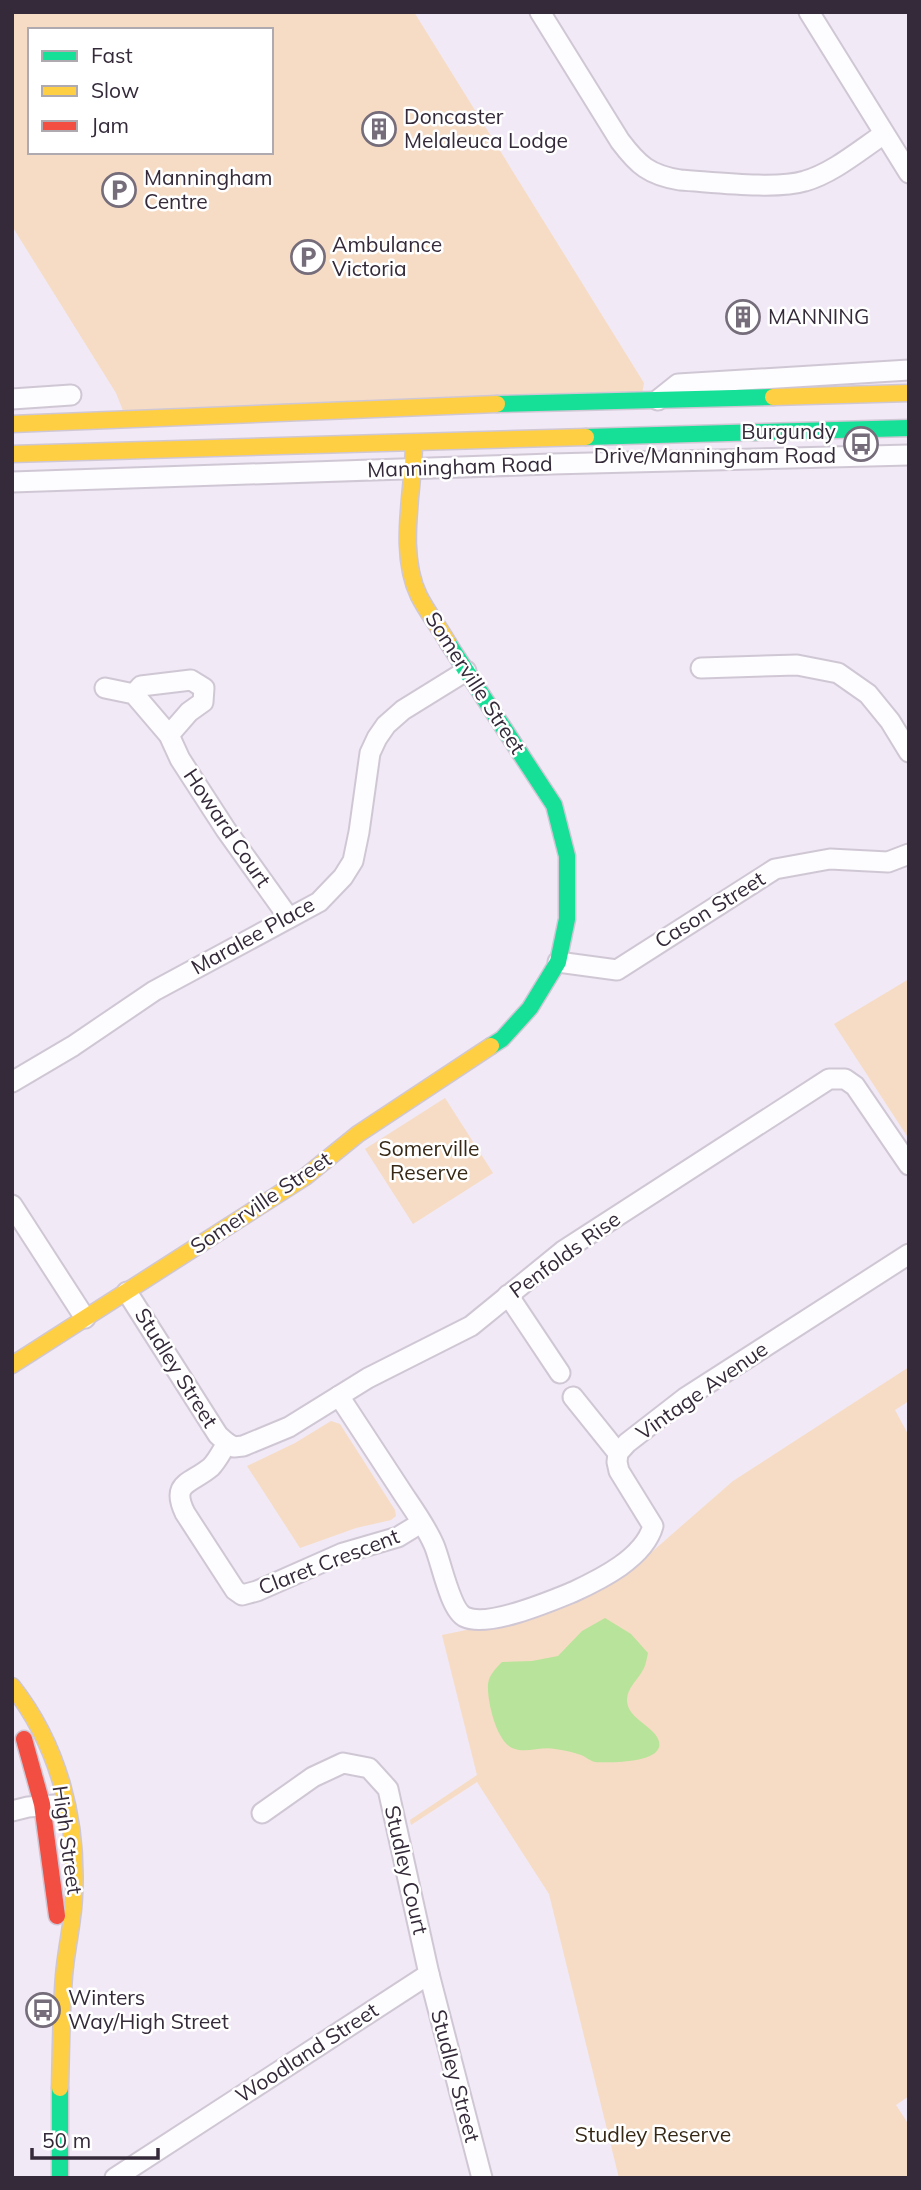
<svg xmlns="http://www.w3.org/2000/svg" width="921" height="2190" font-family="Mulish,sans-serif">
<style>
.green{fill:#f6dcc4;fill-rule:evenodd}
.water{fill:#b8e39a}
.lines{fill:none;stroke-linecap:round;stroke-linejoin:round}
.street-casing{stroke:#d0c7d5;stroke-width:23}
.fast-casing{stroke:#d0c7d5;stroke-width:19}
.slow-casing{stroke:#d0c7d5;stroke-width:19}
.jam-casing{stroke:#d0c7d5;stroke-width:19}
.street{stroke:#fdfcfe;stroke-width:19}
.fast{stroke:#16e098;stroke-width:16}
.slow{stroke:#ffcf43;stroke-width:16}
.jam{stroke:#f24e42;stroke-width:16}
.labels{text-anchor:middle;stroke-width:5;stroke-linejoin:round;paint-order:stroke}
.poi-label{font-size:21px;fill:#342a39;stroke:#fff;text-anchor:start}
.street-label{font-size:21px;fill:#342a39;stroke:#fff}
.park-label{font-size:21px;fill:#362815;stroke:#fff}
</style>
<rect width="100%" height="100%" fill="#f1e9f5"/>
<g class="green">
<path d="M12,12H414L644,383L641,400L126,418L116,393L12,226ZM30,30H271V152H30Z"/>
<polygon points="909,979 909,1139 834,1024"/>
<polygon points="445,1098 493,1173 413,1224 365,1149"/>
<polygon points="909,1367 909,1401 895,1410 909,1436 909,2096 896,2105 909,2125 909,2178 619,2178 549,1894 477,1782 411,1825 410,1820 477,1775 442,1635 540,1615 576,1601 638,1564 733,1481"/>
<polygon points="331,1421 340,1424 395,1510 396,1516 391,1520 356,1528 300,1548 247,1466 295,1443"/>
</g>
<path class="water" d="M605,1618L631,1634L648,1653C647,1657 646,1664 644,1668C638,1681 623,1690 628,1706C632,1721 663,1731 659,1747C655,1763 609,1763 595,1762C590,1761 586,1757 581,1755C573,1752 563,1750 555,1749C541,1746 525,1754 512,1748C496,1740 487,1701 488,1684C489,1675 496,1668 502,1662L532,1661L558,1656L582,1631Z"/>
<g class="lines">
<g class="street-casing">
<g id="street">
<path d="M540,12L620,141C638,165 649,175 680,180C713,182 776,190 805,181C833,173 860,150 884,134"/>
<polyline points="809,12 909,173"/>
<polyline points="12,399 71,395"/>
<polyline points="658,400 678,384 909,370"/>
<polyline points="12,482 551,464 909,455"/>
<polyline points="701,668 797,665 838,673 868,694 890,721 909,752"/>
<polyline points="105,688 134,694 169,735 180,759 226,830 289,918"/>
<polyline points="134,694 141,686 191,680 204,688 203,702 189,712 169,735"/>
<polyline points="558,962 617,970 775,869 830,859 888,862 909,854"/>
<polyline points="12,1082 73,1046 154,991 319,902 343,877 353,861 359,832 370,753 377,738 386,725 403,710 466,671"/>
<polyline points="12,1205 85,1318"/>
<polyline points="127,1292 218,1435 227,1443"/>
<polyline points="508,1295 560,1373"/>
<path d="M339,1396C359,1426 378,1456 398,1486C410,1505 425,1524 434,1545C441,1561 450,1610 465,1617C488,1628 551,1601 573,1592C601,1579 644,1558 653,1526L619,1471L617,1462L618,1453L627,1443L685,1398L909,1254"/>
<polyline points="573,1397 618,1453"/>
<path d="M421,1523L398,1537L343,1553L257,1591L242,1595L235,1590L185,1513C170,1482 191,1484 211,1467C217,1461 222,1451 227,1443L234,1447L243,1446L289,1427L368,1378L471,1326L563,1251L829,1079H845L855,1086L909,1165"/>
<polyline points="12,1811 28,1807 55,1805"/>
<polyline points="262,1813 313,1777 343,1763 369,1768 388,1789 429,1974 482,2178"/>
<polyline points="115,2178 429,1974"/>
</g>
</g>
<g class="fast-casing">
<g id="fast">
<polyline points="497,404 773,397"/>
<polyline points="586,437 909,428"/>
<polyline points="448,643 554,805 567,856 567,919 558,962 530,1008 502,1039 491,1046"/>
<polyline points="60,2178 60,2088"/>
</g>
</g>
<g class="slow-casing">
<g id="slow">
<polyline points="773,397 909,393"/>
<polyline points="12,424 497,404"/>
<path d="M414,443C414,490 397,551 419,596C427,612 439,627 448,643"/>
<polyline points="12,454 586,437"/>
<polyline points="12,1365 305,1177 358,1134 491,1046"/>
<path d="M12,1686C59,1746 78,1821 74,1896C73,1923 66,1949 64,1976C61,2013 61,2051 60,2088"/>
</g>
</g>
<g class="jam-casing">
<polyline id="jam" points="24,1739 42,1804 57,1916"/>
</g>
<use href="#street" class="street"/>
<use href="#fast" class="fast"/>
<use href="#slow" class="slow"/>
<use href="#jam" class="jam"/>
</g>
<defs>
<g id="building-ring" transform="scale(1.75)"><circle r="9.5" fill="#fff" stroke="#766d7b" stroke-width="1.5"/><path d="M-4-6H4V6H1V3H-1V6H-4ZM-2.5-4.3h1.7v1.8h-1.7ZM.8-4.3h1.7v1.8H.8ZM-2.5-1h1.7V.8h-1.7ZM.8-1h1.7V.8H.8Z" fill="#766d7b"/></g>
<g id="parking-ring" transform="scale(1.75)"><circle r="9.5" fill="#fff" stroke="#766d7b" stroke-width="1.5"/><path d="M-3.5-5.5H1a3.5 3.5 0 0 1 0 7H-1V5.5H-3.5ZM-1-3.4V-.6H.8a1.4 1.4 0 0 0 0-2.8Z" fill="#766d7b"/></g>
<g id="bus-ring" transform="scale(1.75)"><circle r="9.5" fill="#fff" stroke="#766d7b" stroke-width="1.5"/><path d="M-5-6H5V4H4V6H2V4H-2V6H-4V4H-5ZM-3.5-4V0h7V-4ZM-3.5 1.2v1.5H-2V1.2ZM2 1.2v1.5H3.5V1.2Z" fill="#766d7b"/></g>
</defs>
<g fill-rule="evenodd">
<use href="#building-ring" x="379" y="129"/>
<use href="#parking-ring" x="119" y="190"/>
<use href="#parking-ring" x="308" y="257"/>
<use href="#building-ring" x="743" y="317"/>
<use href="#bus-ring" x="861" y="444"/>
<use href="#bus-ring" x="43" y="2010"/>
</g>
<g class="labels">
<g class="poi-label">
<text x="404" y="124">Doncaster<tspan x="404" dy="24">Melaleuca Lodge</tspan></text>
<text x="144" y="185">Manningham<tspan x="144" dy="24">Centre</tspan></text>
<text x="332" y="252">Ambulance<tspan x="332" dy="24">Victoria</tspan></text>
<text x="768" y="324">MANNING</text>
<text x="836" y="439" text-anchor="end">Burgundy<tspan x="836" dy="24">Drive/Manningham Road</tspan></text>
<text x="68" y="2005">Winters<tspan x="68" dy="24">Way/High Street</tspan></text>
</g>
<g class="street-label">
<text transform="translate(460 467) rotate(-2)" y="7">Manningham Road</text>
<text transform="translate(475 683) rotate(57)" y="7">Somerville Street</text>
<text transform="translate(227 828) rotate(56)" y="7">Howard Court</text>
<text transform="translate(710 910) rotate(-32)" y="7">Cason Street</text>
<text transform="translate(253 936) rotate(-29)" y="7">Maralee Place</text>
<text transform="translate(261 1203) rotate(-34)" y="7">Somerville Street</text>
<text transform="translate(565 1255) rotate(-36)" y="7">Penfolds Rise</text>
<text transform="translate(176 1368) rotate(58)" y="7">Studley Street</text>
<text transform="translate(702 1391) rotate(-35)" y="7">Vintage Avenue</text>
<text transform="translate(329 1562) rotate(-21)" y="7">Claret Crescent</text>
<text transform="translate(67 1840) rotate(82)" y="7">High Street</text>
<text transform="translate(406 1870) rotate(77)" y="7">Studley Court</text>
<text transform="translate(307 2053) rotate(-33)" y="7">Woodland Street</text>
<text transform="translate(455 2076) rotate(75)" y="7">Studley Street</text>
</g>
<g class="park-label">
<text x="429" y="1156">Somerville<tspan x="429" dy="24">Reserve</tspan></text>
<text x="653" y="2142">Studley Reserve</text>
</g>
</g>
<rect width="921" height="2190" fill="none" stroke="#342a39" stroke-width="28"/>
<rect x="28" y="28" width="245" height="126" fill="#ffffff" stroke="#aeaab0" stroke-width="2"/>
<rect x="42" y="51" width="35" height="10" fill="#16e098" stroke="#aeaab0" stroke-width="2"/>
<text x="91" y="63" font-size="21" fill="#342a39">Fast</text>
<rect x="42" y="86" width="35" height="10" fill="#ffcf43" stroke="#aeaab0" stroke-width="2"/>
<text x="91" y="98" font-size="21" fill="#342a39">Slow</text>
<rect x="42" y="121" width="35" height="10" fill="#f24e42" stroke="#aeaab0" stroke-width="2"/>
<text x="91" y="133" font-size="21" fill="#342a39">Jam</text>
<path d="M32 2148v10h126v-10" fill="none" stroke="#342a39" stroke-width="3.5"/>
<text x="42" y="2148" font-size="21" fill="#342a39" stroke="#ffffff" stroke-width="5" paint-order="stroke">50 m</text>
</svg>
